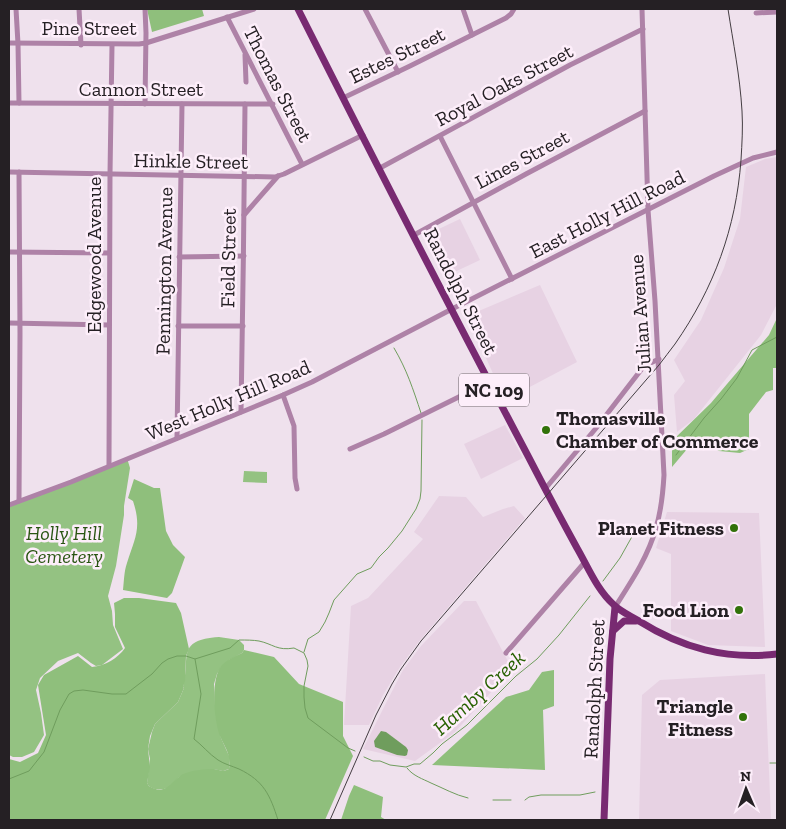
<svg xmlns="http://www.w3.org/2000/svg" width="786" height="829" font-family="'Zilla Slab',serif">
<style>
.built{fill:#e7d2e3}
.green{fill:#94c282}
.forest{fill:#8fbf7c}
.water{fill:#6f9d5d}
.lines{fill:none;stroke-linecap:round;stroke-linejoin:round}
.stream{stroke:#6f9d5d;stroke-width:1}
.minor{stroke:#ae82a7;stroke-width:5}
.major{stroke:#782a71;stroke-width:7}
.rail{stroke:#443d42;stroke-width:1}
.poi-dot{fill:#32720a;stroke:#fdeefa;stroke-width:2}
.labels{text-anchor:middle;stroke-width:5;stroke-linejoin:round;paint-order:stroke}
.shield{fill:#fdeefa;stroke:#665e64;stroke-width:1}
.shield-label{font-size:19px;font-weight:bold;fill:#252024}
.street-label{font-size:20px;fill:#252024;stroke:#fdeefa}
.poi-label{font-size:20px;font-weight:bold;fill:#252024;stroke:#fdeefa;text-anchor:end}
.park-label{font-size:20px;font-style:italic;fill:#295512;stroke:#fdeefa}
.water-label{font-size:21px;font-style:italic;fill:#276100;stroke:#fdeefa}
</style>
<rect width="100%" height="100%" fill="#efe1ed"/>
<g class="built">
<polygon points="777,157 777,304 761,335 694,419 677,432 674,395 685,381 674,360 701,320 724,268 740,219 746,167 765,159"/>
<polygon points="460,219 480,260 446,276 426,235"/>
<polygon points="540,285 577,362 505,400 467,316"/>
<polygon points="505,425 523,458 481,479 464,444"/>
<polygon points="439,496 466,497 483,517 503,509 514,506 525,518 421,639 400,667 383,695 369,725 344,725 351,606 368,598 423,539 414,532"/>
<polygon points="667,512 759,513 765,647 708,645 671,631 671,554 656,548"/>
<polygon points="464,601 476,601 512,669 455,732 415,761 363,749 384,707 403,670 421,646"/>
<polygon points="765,674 771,820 639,820 642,695 660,680"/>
</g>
<g class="green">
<polygon points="127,458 130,468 124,506 124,515 116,566 108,596 112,611 113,625 123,649 102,665 96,666 91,663 78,653 58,661 40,678 36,690 41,713 44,735 34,752 22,757 13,757 9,755 9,505"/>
<polygon points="244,471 267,472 267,483 243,482"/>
<path d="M219,637L239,640L244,645V650L242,653L229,660L221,667L217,674L214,684L215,706L221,738L230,758L229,769L223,771L213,769L179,777L168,788C161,790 151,791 147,783L150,759L148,749L152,732L155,724L178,702L184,688L183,687C191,658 175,640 219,637Z"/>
</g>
<g class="forest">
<polygon points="147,9 202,9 204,16 152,32"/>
<polygon points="777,318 777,368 773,368 773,390 766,392 749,414 749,449 740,453 719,451 701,441 693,442 672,467 672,441 711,403 727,384 769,335"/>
<path d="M134,479L154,488H160L166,531L173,545L185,557L172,593L167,598L123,590C124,582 124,571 127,563C135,538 142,528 133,501L128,498Z"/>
<path d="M124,598H139L176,603L181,613L189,649L186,656L185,681L183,687L184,688L178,702L155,724L150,736L148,749L150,767L147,783L149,786C168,798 172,777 186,773C194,770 205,769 214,769C220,770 223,772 229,769C231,754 226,750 220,736C214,721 210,678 222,665C227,660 235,656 242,653L244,650L274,657L299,684L343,702V736L353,756L325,820H9V759L20,762L38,753L46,735L38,685L44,675L78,656L92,667C105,666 118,658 125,648L115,627V614L114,603Z"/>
<polygon points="554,670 554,706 543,710 545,770 432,765 506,697 529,690 542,672"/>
<polygon points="354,785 383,797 381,817 386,820 341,820 349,796"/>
</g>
<polygon class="water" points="381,731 386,732 406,747 408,750 407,755 405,756 397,755 375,747 374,741"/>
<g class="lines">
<g class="stream">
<path d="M394,348C407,370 413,389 421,413"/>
<polyline points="676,455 704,418 721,399 737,378 752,350 777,337"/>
<polyline points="603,581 620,558 634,533"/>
<polyline points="304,652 308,639 319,632 325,622 329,613 334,600 357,574 371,568 379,557 388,548 402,531 416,509 420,499 421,491 422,420"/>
<path d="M195,659L201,694L194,739C202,745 209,754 218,760C224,764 232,766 239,769C264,781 270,795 278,820"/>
<polyline points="364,757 373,761 380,761 390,765 406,767 414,764 420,764 433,753 442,744 467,725 516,676 537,659 559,635 590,596"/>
<polyline points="770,763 777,763"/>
<path d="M407,768C413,776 423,779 431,783C443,788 455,795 468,798"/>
<path d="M9,779L29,771L44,752L60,710L69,694L74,691L83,690L112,694H126L152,674L162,663L168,659L177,656H186L195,659L230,648L239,640C246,640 253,640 259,641C273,644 277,651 294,648L304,653L307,660L308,666L304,686V697L305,708L308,718L348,748L355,751"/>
<polyline points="493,800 511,800"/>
<polyline points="525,800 529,797 541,795 580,795 595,792"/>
</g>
<g class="minor">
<polyline points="16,9 18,44 19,103"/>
<polyline points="79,9 81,45"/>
<polyline points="365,9 398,72"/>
<polyline points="463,9 472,35"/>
<polyline points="756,13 777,12"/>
<polyline points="227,17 302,164"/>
<polyline points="9,43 139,44 146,43 254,9"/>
<polyline points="245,55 246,82"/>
<polyline points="343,98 410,66 506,18 511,14 514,9"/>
<polyline points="9,103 273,104"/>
<polyline points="145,104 146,33 145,9"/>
<polyline points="440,136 512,279"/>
<polyline points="380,168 570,65 643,29"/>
<polyline points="9,172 275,177 284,174 363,135"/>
<polyline points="244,215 278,176"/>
<polyline points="414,235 526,174 645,111"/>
<polyline points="9,252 109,253"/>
<polyline points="179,257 244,256"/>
<polyline points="9,323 109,325"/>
<polyline points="178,326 243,326"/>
<polyline points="283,395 294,426 295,478 297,489"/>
<path d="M241,412C243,309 244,207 245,104"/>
<polyline points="177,438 182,104"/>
<polyline points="350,449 384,434 489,382"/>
<polyline points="109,465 110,174 112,45"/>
<polyline points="545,489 597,427 644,366 659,359"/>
<polyline points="19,501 20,333 19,172"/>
<polyline points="9,505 71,482 283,395 312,382 452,309 714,176 753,158 777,152"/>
<path d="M615,607C631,582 648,557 656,528C661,511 663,493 664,475L655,301L648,210L642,9"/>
<polyline points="506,653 585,562"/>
</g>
<g class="major">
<path d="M298,9C373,158 449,306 527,454C543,485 560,517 577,548C588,567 597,590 614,605C621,612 631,616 639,621C682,648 726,660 777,654"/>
<polyline points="613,631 624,621 636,621"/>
<polyline points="604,820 610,659 615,607"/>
</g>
<path class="rail" d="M330,820L376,715L392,684L401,669L421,641L659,365C664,358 670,351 675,344C714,288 736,228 741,160C742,143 743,127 742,111C740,76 733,42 728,9"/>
</g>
<g class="poi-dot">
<circle cx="546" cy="430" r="5"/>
<circle cx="734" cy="528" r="5"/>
<circle cx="739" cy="610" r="5"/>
<circle cx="743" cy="717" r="5"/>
</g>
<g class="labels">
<rect class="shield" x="459" y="373.5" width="70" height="33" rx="4"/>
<g class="shield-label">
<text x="494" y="397">NC 109</text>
</g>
<g class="street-label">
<text x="89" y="35">Pine Street</text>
<text transform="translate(397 55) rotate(-26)" y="7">Estes Street</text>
<text transform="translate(278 84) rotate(63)" y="7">Thomas Street</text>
<text transform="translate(504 85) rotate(-28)" y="7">Royal Oaks Street</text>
<text x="141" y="96">Cannon Street</text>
<text transform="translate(522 159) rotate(-28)" y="7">Lines Street</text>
<text transform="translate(191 161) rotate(1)" y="7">Hinkle Street</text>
<text transform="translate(607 214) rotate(-27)" y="7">East Holly Hill Road</text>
<text transform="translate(94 255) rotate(-90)" y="7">Edgewood Avenue</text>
<text transform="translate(228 258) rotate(-89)" y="7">Field Street</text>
<text transform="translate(164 271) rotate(-89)" y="7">Pennington Avenue</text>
<text transform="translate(461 291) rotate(63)" y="7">Randolph Street</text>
<text transform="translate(640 314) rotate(-94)" y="7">Julian Avenue</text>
<text transform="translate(228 400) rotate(-23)" y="7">West Holly Hill Road</text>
<text transform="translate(594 689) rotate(-87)" y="7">Randolph Street</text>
</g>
<g class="poi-label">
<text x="556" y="425" text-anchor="start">Thomasville<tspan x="556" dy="23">Chamber of Commerce</tspan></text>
<text x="724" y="535">Planet Fitness</text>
<text x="729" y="617">Food Lion</text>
<text x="733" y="713">Triangle<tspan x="733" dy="23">Fitness</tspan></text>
</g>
<g class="park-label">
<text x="64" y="540">Holly Hill<tspan x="64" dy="23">Cemetery</tspan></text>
</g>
<g class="water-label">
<text transform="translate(479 693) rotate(-42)" y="7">Hamby Creek</text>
</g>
</g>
<rect width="786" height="829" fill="none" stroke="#252024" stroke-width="20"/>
<g transform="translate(746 789) rotate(358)" stroke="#fdeefa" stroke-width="4" paint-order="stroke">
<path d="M0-4L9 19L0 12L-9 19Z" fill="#252024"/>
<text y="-8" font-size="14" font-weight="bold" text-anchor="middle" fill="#252024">N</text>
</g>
</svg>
